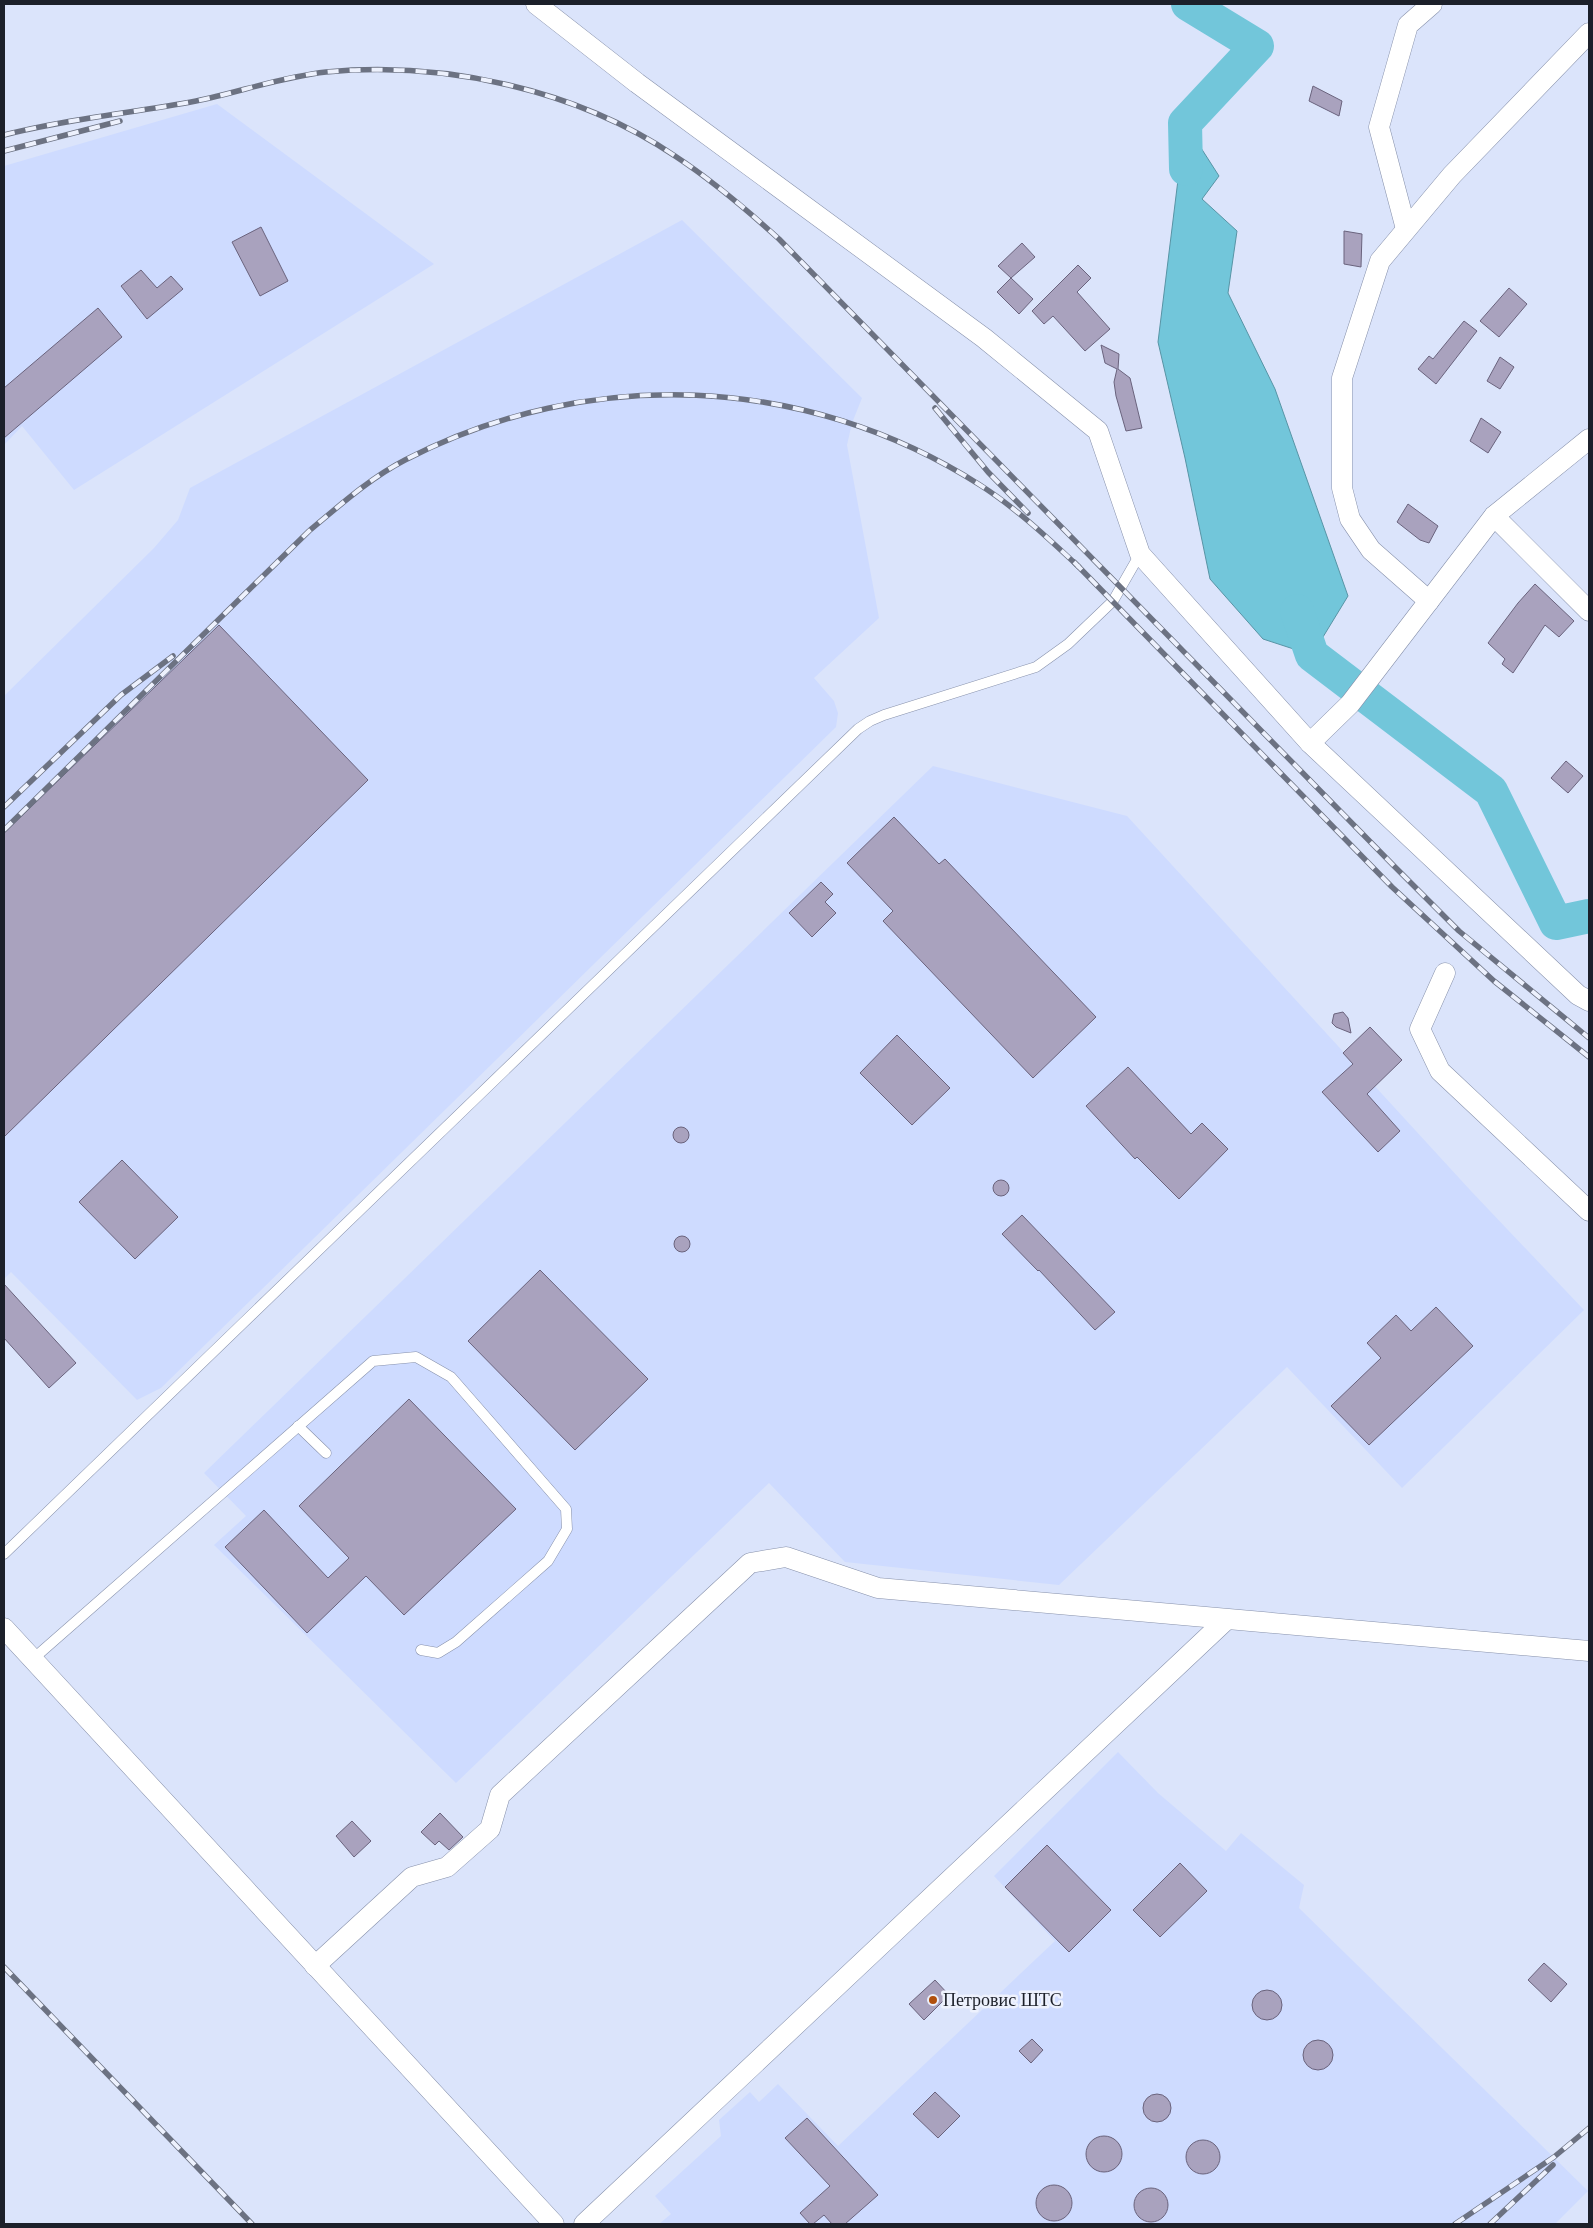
<svg xmlns="http://www.w3.org/2000/svg" width="1593" height="2228" font-family="Georgia,serif">
<style>
.built{fill:#cedbff}
.water{fill:#72c6da;stroke:#5894a5}
.lines{fill:none;stroke-linecap:round;stroke-linejoin:round}
.river{stroke:#72c6da;stroke-width:34}
.building{fill:#a9a2be;stroke:#6a637d}
.service-casing{stroke:#8791ab;stroke-width:11}
.minor-casing{stroke:#8791ab;stroke-width:21}
.service{stroke:#fff;stroke-width:10}
.minor{stroke:#fff;stroke-width:20}
.rail-casing{stroke:#6c7282;stroke-width:5.5}
.rail{stroke:#edf1fd;stroke-width:4;stroke-dasharray:11;stroke-linecap:butt}
.poi-dot{fill:#b1500e;stroke:#edf1fd;stroke-width:2}
.labels{text-anchor:middle;stroke-width:5;stroke-linejoin:round;paint-order:stroke}
.poi-label{font-size:18px;fill:#1c202a;stroke:#edf1fd;text-anchor:start}
</style>
<rect width="100%" height="100%" fill="#dbe4fb"/>
<g class="built">
<polygon points="217,104 434,264 74,490 22,426 4,445 4,166"/>
<polygon points="682,220 862,398 852,423 847,445 879,618 814,678 834,701 838,713 836,727 161,1388 137,1400 11,1272 4,1279 4,696 154,548 178,520 190,488"/>
<polygon points="933,766 1127,816 1471,1191 1584,1310 1402,1488 1287,1367 1059,1585 845,1562 769,1483 456,1783 214,1545 246,1516 204,1473"/>
<polygon points="1118,1752 1158,1793 1226,1851 1241,1833 1304,1885 1299,1908 1588,2191 1555,2224 659,2224 671,2214 655,2196 721,2136 719,2120 750,2092 759,2102 778,2084 838,2146 1055,1941 994,1876"/>
</g>
<polygon class="water" points="1185,123 1219,176 1202,199 1237,231 1228,293 1275,389 1348,596 1312,655 1263,639 1210,579 1185,458 1158,342"/>
<g class="lines">
<g class="river">
<polyline points="1186,169 1185,123 1257,46 1188,4"/>
<polyline points="1297,611 1312,655 1491,791 1556,923 1589,916"/>
</g>
</g>
<g class="building">
<polygon points="1313,86 1342,101 1339,116 1309,101"/>
<polygon points="261,227 288,281 260,296 232,242"/>
<polygon points="1344,231 1362,234 1361,267 1344,264"/>
<polygon points="1022,243 1035,257 1011,278 998,266"/>
<polygon points="1078,265 1091,278 1077,292 1110,329 1085,351 1053,316 1044,324 1032,311"/>
<polygon points="141,270 157,288 171,276 183,289 147,319 121,286"/>
<polygon points="1011,278 1033,299 1019,314 997,292"/>
<polygon points="1509,288 1527,304 1499,337 1480,321"/>
<polygon points="98,308 122,337 4,438 4,388"/>
<polygon points="1464,321 1477,331 1436,384 1418,369 1429,356 1433,359"/>
<polygon points="1101,345 1119,354 1118,369 1130,378 1142,428 1126,431 1116,396 1114,382 1117,369 1105,363"/>
<polygon points="1500,357 1514,367 1500,389 1487,381"/>
<polygon points="1481,418 1501,432 1488,453 1470,441"/>
<polygon points="1408,504 1438,526 1429,543 1420,540 1397,522"/>
<polygon points="1535,584 1574,621 1559,637 1545,625 1513,673 1502,664 1505,659 1488,643 1518,603"/>
<polygon points="219,625 368,780 4,1137 4,833"/>
<polygon points="1566,761 1583,776 1568,793 1551,778"/>
<polygon points="894,817 939,864 945,859 1096,1017 1033,1078 883,921 893,911 847,863"/>
<polygon points="821,882 833,894 825,902 836,913 812,937 789,913"/>
<polygon points="1343,1012 1348,1018 1351,1033 1336,1027 1332,1023 1334,1014"/>
<polygon points="1370,1027 1402,1060 1367,1094 1400,1131 1378,1152 1322,1092 1353,1064 1343,1053"/>
<polygon points="897,1035 950,1088 912,1125 860,1073"/>
<polygon points="1128,1067 1191,1134 1202,1123 1228,1149 1179,1199 1137,1157 1135,1159 1086,1106"/>
<circle cx="681" cy="1135" r="8"/>
<polygon points="122,1160 178,1217 135,1259 79,1202"/>
<circle cx="1001" cy="1188" r="8"/>
<polygon points="1022,1215 1115,1312 1095,1330 1039,1270 1038,1271 1002,1234"/>
<circle cx="682" cy="1244" r="8"/>
<polygon points="540,1270 648,1379 575,1450 468,1341"/>
<polygon points="4,1284 76,1363 49,1388 4,1338"/>
<polygon points="1436,1307 1473,1346 1369,1445 1331,1406 1381,1358 1367,1343 1396,1315 1411,1331"/>
<polygon points="409,1399 516,1509 404,1615 366,1576 307,1633 225,1547 264,1510 328,1578 349,1558 299,1506"/>
<polygon points="440,1813 463,1837 449,1850 439,1841 435,1845 421,1832"/>
<polygon points="352,1821 371,1841 354,1857 336,1836"/>
<polygon points="1047,1845 1111,1910 1069,1952 1005,1887"/>
<polygon points="1180,1863 1207,1891 1160,1937 1133,1910"/>
<polygon points="1544,1963 1567,1984 1551,2002 1528,1980"/>
<polygon points="935,1980 949,1995 924,2020 909,2004"/>
<circle cx="1267" cy="2005" r="15"/>
<polygon points="1032,2039 1043,2050 1031,2063 1019,2051"/>
<circle cx="1318" cy="2055" r="15"/>
<polygon points="935,2092 960,2116 938,2138 913,2114"/>
<circle cx="1157" cy="2108" r="14"/>
<polygon points="807,2118 878,2195 845,2224 832,2224 824,2215 813,2224 810,2224 800,2213 830,2186 785,2138"/>
<circle cx="1104" cy="2154" r="18"/>
<circle cx="1203" cy="2157" r="17"/>
<circle cx="1054" cy="2203" r="18"/>
<circle cx="1151" cy="2205" r="17"/>
</g>
<g class="lines">
<g class="service-casing">
<g id="service">
<polyline points="298,1426 326,1453"/>
<polyline points="4,1554 858,729 870,721 884,715 1036,667 1068,644 1113,601 1140,554"/>
<polyline points="33,1659 373,1361 416,1357 451,1377 566,1509 567,1529 548,1561 456,1642 438,1653 421,1650"/>
</g>
</g>
<g class="minor-casing">
<g id="minor">
<polyline points="536,4 637,83 984,338 1098,431 1140,554 1310,743 1578,995 1589,1001"/>
<polyline points="1406,229 1379,127 1408,25 1432,4"/>
<polyline points="1494,516 1589,611"/>
<polyline points="1429,601 1371,550 1350,519 1342,488 1342,378 1380,261 1452,175 1589,33"/>
<polyline points="1310,743 1350,704 1494,516 1589,439"/>
<polyline points="1445,973 1420,1029 1440,1071 1589,1211"/>
<polyline points="4,1628 554,2224"/>
<polyline points="315,1966 412,1877 447,1867 490,1829 500,1795 750,1563 786,1557 878,1588 1589,1651"/>
<polyline points="584,2224 1226,1620"/>
</g>
</g>
<use href="#service" class="service"/>
<use href="#minor" class="minor"/>
<g class="rail-casing">
<g id="rail">
<path d="M4,135C66,119 132,113 196,101C240,92 281,77 326,72C444,61 576,89 675,156C713,181 746,209 779,239L1395,867L1459,931L1589,1038"/>
<polyline points="4,151 120,121"/>
<polyline points="935,408 988,472 1028,513"/>
<polyline points="1074,562 1392,887 1494,981 1589,1057"/>
<polyline points="4,807 121,695 173,656"/>
<path d="M4,830L309,531C339,506 370,478 405,460C589,365 806,374 980,485C1016,508 1048,538 1079,567"/>
<polyline points="4,1967 252,2224"/>
<polyline points="1455,2224 1554,2157 1589,2128"/>
<polyline points="1490,2224 1553,2165"/>
</g>
</g>
<use href="#rail" class="rail"/>
</g>
<circle class="poi-dot" cx="933" cy="2000" r="5"/>
<g class="labels">
<g class="poi-label">
<text x="943" y="2006">Петровис ШТС</text>
</g>
</g>
<rect width="1593" height="2228" fill="none" stroke="#1c202a" stroke-width="10"/>
</svg>
